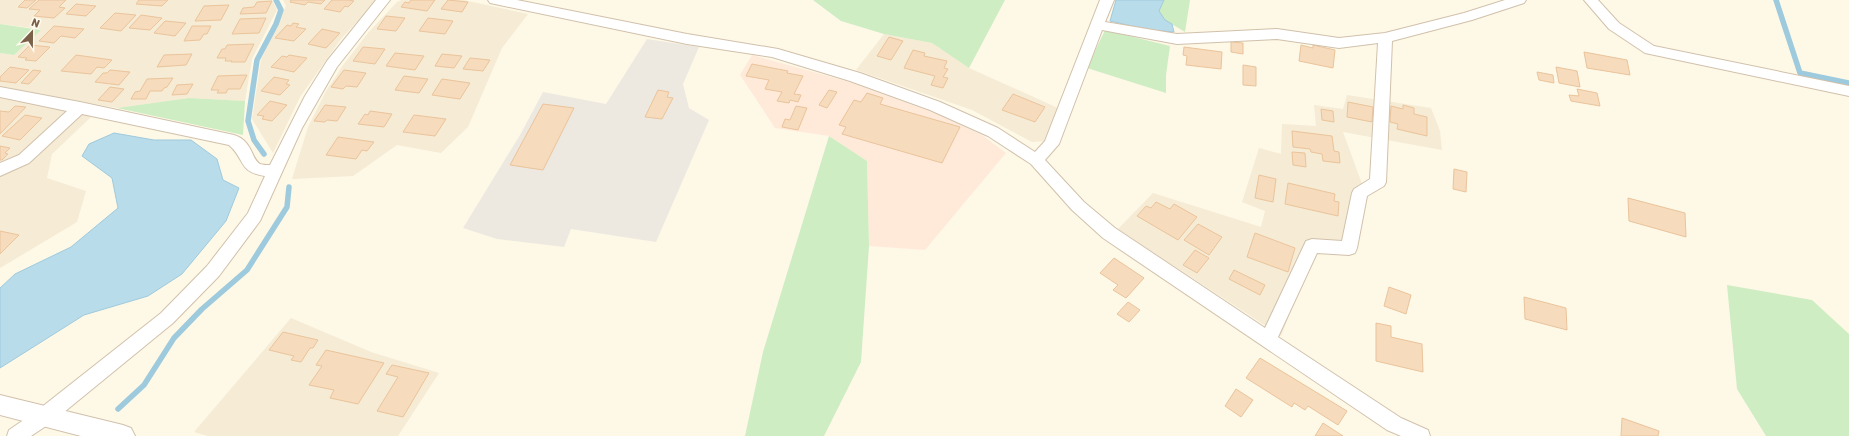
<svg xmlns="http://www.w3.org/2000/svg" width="1849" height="436" font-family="Rubik,sans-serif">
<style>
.residential{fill:#f6ebd4}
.commercial{fill:#ffeada}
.industrial{fill:#eee9e0}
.green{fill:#ceedc3}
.water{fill:#b9dcea;stroke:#9ecadd}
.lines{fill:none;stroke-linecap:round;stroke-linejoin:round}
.stream{stroke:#9ecadd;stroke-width:5.5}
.building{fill:#f6dbbc;stroke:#eac49b}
.minor-casing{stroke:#d1c1ab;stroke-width:2}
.tertiary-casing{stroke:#d1c1ab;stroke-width:2}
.minor{fill:#fff;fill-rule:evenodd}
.tertiary{fill:#fff;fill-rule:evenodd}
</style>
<rect width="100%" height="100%" fill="#fef8e7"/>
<g class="residential">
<polygon points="0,0 272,0 277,10 252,59 245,101 189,98 117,108 0,87 0,53 14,55 41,29 0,24"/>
<polygon points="283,0 377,0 341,39 300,97 273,153 252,119 261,60 286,6"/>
<polygon points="402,0 463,0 528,14 502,48 468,127 441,153 397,145 353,176 292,179 308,127 326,91 344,64 368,33 397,2"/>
<polygon points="884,34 932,43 969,68 1058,108 1046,141 1032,142 972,110 856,70"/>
<polygon points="1347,95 1431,108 1440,131 1442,150 1343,132 1366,195 1353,251 1315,250 1281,336 1118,229 1153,193 1261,227 1265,211 1242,202 1259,148 1281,154 1282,124 1316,126 1314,105 1343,109"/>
<polygon points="0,97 60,108 91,117 52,154 47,178 86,191 77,222 0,268"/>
<polygon points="291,318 371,352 439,373 398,436 208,436 194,432"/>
</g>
<polygon class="commercial" points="752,55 853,83 943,116 982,135 1006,153 925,250 869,246 867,161 829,136 775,128 740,75"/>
<polygon class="industrial" points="647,39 699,47 683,84 689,108 709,120 656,242 571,229 564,247 497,239 463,228 520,135 543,92 606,104"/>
<g class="green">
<polygon points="813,0 1005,0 969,68 932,43 884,34 841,21"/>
<polygon points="1164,0 1190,0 1185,32 1165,20 1159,11"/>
<polygon points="0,24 41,30 14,55 0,53"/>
<polygon points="1105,30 1170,46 1166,75 1166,93 1087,68"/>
<polygon points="189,98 245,101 243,135 117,108"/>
<polygon points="829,136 867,161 869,246 861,362 824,436 745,436 763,352"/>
<polygon points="1727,285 1812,300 1849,334 1849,436 1766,436 1737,389"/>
</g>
<g class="water">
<polygon points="1116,0 1164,0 1159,11 1165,20 1172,24 1174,32 1149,30 1110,21"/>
<polygon points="114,133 154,140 191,140 217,159 223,180 239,188 226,221 182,274 148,296 84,315 0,368 0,288 15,274 71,247 118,208 112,178 82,156 89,144"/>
</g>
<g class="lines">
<g class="stream">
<polyline points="1776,0 1800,73 1849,83"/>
<polyline points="264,154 254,140 248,121 257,60 276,24 281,10 276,0"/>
<polyline points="118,409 144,385 174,338 202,309 247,270 287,207 289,187"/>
</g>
</g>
<g class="building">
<polygon points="25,0 36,0 27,8 18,7"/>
<polygon points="39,0 66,0 59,7 65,8 54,18 34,16 40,10 29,9"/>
<polygon points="139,0 168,0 162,6 136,4"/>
<polygon points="291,0 325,0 321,4 308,2 305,5 290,2"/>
<polygon points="332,0 349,0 354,1 348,7 345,6 340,12 324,9"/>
<polygon points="411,0 435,0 427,11 401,7 405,2 409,3"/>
<polygon points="448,0 468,2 462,12 441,9"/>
<polygon points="272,1 266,13 240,14 243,8 254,7 257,2"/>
<polygon points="76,4 96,6 86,16 66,14"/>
<polygon points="229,5 221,20 195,21 204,6"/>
<polygon points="115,13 136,15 121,31 100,28"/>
<polygon points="141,15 162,18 150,30 129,28"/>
<polygon points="386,16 405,18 396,31 377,29"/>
<polygon points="266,18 259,33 232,34 240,19"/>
<polygon points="428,18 453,21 445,34 419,31"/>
<polygon points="165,21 186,23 175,36 154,33"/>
<polygon points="293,23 299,24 296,27 306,29 294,41 275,38 287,25 291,26"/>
<polygon points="54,26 84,29 75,38 61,36 54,43 39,41"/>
<polygon points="192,26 211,26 207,34 204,34 200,40 184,41"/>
<polygon points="322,29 340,33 326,48 308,44"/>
<polygon points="889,37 903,41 891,60 877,56"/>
<polygon points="1231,42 1243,43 1243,54 1231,52"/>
<polygon points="254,44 245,62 231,62 232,61 225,61 226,58 217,58 222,49 225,49 227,45"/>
<polygon points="30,45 50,47 36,61 25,60 27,58 18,57"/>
<polygon points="1301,45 1313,48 1313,45 1335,50 1333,68 1299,61"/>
<polygon points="363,47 385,49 375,64 353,61"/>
<polygon points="1184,47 1222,52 1221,69 1186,65 1187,56 1183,55"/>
<polygon points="913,50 925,53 924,56 947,61 944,68 948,69 943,77 948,78 943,88 931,85 935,76 904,68"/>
<polygon points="1584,52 1627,60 1630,75 1587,68"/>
<polygon points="395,53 424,56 415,70 386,66"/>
<polygon points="192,54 186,65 157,67 164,55"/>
<polygon points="442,54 462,56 454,68 435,66"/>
<polygon points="76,55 112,60 104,68 97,67 91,74 61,71"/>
<polygon points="289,55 307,58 294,72 271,67 282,56 287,57"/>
<polygon points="470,58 490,60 483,71 463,69"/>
<polygon points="752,64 788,71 787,73 803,76 794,94 801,95 798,102 790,100 789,103 777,101 782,92 765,89 769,80 746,76"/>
<polygon points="1243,65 1256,67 1256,86 1243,85"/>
<polygon points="10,67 29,70 16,83 0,81 0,77"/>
<polygon points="1556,67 1577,71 1580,87 1559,83"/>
<polygon points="33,70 41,71 29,84 21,83"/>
<polygon points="110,70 130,72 119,85 95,82 103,73 107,73"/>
<polygon points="344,70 366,73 357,87 346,86 343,89 331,87"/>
<polygon points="1537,72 1553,75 1554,83 1539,80"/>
<polygon points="247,75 240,89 228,89 226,93 217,93 219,90 211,90 218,76"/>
<polygon points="404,76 428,79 419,93 395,90"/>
<polygon points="274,77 289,80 286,84 290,85 280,95 261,91"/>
<polygon points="173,78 167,87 164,88 162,91 150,91 146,99 131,99 135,92 140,91 147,79"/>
<polygon points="442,79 470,83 460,99 432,95"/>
<polygon points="193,84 187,94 172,95 177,85"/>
<polygon points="110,87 124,89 112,102 98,100"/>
<polygon points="1577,89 1597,93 1600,106 1571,101 1569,95 1579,96"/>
<polygon points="658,90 669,92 667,97 673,98 662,119 645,117"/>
<polygon points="829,90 837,92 827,108 819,105"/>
<polygon points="867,93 883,98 880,104 960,127 942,163 842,134 846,127 839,125 854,100 861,102"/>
<polygon points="1013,94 1045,107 1035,122 1002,110"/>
<polygon points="270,101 287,105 272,121 262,119 264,116 257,115"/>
<polygon points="1348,102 1373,107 1372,122 1347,117"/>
<polygon points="543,104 574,108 543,170 510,165"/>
<polygon points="325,105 346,107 337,121 327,120 325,122 314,121"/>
<polygon points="1403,105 1414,108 1414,114 1427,117 1427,136 1397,129 1398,124 1390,122 1391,106 1403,109"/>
<polygon points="15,106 26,107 0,134 0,111 9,112"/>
<polygon points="796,106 807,108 798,130 782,127 785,119 790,120"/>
<polygon points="1321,109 1333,111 1334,122 1322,120"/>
<polygon points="370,111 392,114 384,127 358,124 365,114 368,115"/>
<polygon points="25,115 42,118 20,140 2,136"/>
<polygon points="414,115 446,119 435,136 403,132"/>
<polygon points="1292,131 1332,136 1334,151 1339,152 1340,163 1323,161 1322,154 1311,152 1310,149 1293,147"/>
<polygon points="338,137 374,142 367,151 362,150 356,159 326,155"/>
<polygon points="0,146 10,148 5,153 8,154 2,160 0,160"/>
<polygon points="1292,152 1305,153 1306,167 1293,165"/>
<polygon points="1454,169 1467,172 1466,192 1453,189"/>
<polygon points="1259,175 1276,179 1273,202 1255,198"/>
<polygon points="1288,183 1335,194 1334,201 1339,202 1338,216 1285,204"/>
<polygon points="1628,198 1685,213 1686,237 1629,221"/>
<polygon points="1156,202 1170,209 1174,204 1197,217 1178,240 1137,216 1146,206 1151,208"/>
<polygon points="1198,224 1222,237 1209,255 1184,240"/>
<polygon points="0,231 19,235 0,254"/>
<polygon points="1255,233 1295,248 1288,272 1247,257"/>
<polygon points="1195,250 1209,258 1197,273 1183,265"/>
<polygon points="1114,258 1144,278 1126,298 1113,290 1118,285 1100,273"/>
<polygon points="1234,270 1265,285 1260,295 1229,279"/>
<polygon points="1389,287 1411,295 1406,314 1384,306"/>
<polygon points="1524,297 1566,308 1567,330 1525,319"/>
<polygon points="1128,302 1140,310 1129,322 1117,314"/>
<polygon points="1376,323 1391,326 1391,337 1422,344 1423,372 1376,361"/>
<polygon points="283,332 318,340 313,348 310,348 301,362 291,360 294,356 269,350"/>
<polygon points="326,350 384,363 358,404 330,398 334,390 309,385 322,366 316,365"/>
<polygon points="1260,358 1347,411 1338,425 1308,406 1305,410 1294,403 1292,407 1246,378"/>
<polygon points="392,365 429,373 403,417 377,411 398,377 386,374"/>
<polygon points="1236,389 1253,400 1241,417 1225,406"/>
<polygon points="1622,418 1659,431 1658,436 1621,436"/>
<polygon points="1323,423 1343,436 1315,436"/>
</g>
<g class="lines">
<g class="minor-casing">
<g id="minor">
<path d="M376,0H390L337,67L302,128L260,221L219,276L173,323L52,422L31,436H7L9,430L38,410L161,313L207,266L248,213L265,176C238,172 246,160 229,145L82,114L29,163L0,176V163L19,155L67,111L0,97V87L80,102L234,135C253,141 251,159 260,164C263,165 267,165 270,165L305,96L327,61Z"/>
<path d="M488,0H517L687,34L778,49L860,73L940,102L998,128L1035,152L1045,141L1100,0H1114L1105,22L1177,34L1277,29L1339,38L1385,33L1464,13L1505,0H1526L1524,3L1472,20L1392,41L1386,182L1384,186L1367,196L1357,248L1355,253L1349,255L1317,253L1278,337L1401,418L1428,430L1430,436H1401L1387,430L1103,238L1072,210L1031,164L988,136L930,110L850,81L772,57L687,44L495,4L490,3ZM1102,30L1177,44L1277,39L1339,48L1378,43L1370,179L1354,189L1352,193L1342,241L1312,239L1306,241L1265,328L1115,228L1084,202L1045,160L1059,144Z"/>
<polygon points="1584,0 1598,0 1619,23 1654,46 1849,86 1849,96 1645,53 1609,29"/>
</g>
</g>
<g class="tertiary-casing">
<polygon id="tertiary" points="0,395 123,425 131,428 135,436 81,436 0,415"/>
</g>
<use href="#minor" class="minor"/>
<use href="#tertiary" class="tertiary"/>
</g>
<g transform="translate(32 32) rotate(22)" stroke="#fffbef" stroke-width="3" paint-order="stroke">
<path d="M0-3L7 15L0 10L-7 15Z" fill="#7a6148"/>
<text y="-6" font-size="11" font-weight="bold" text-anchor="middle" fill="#7a6148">N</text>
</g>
</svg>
